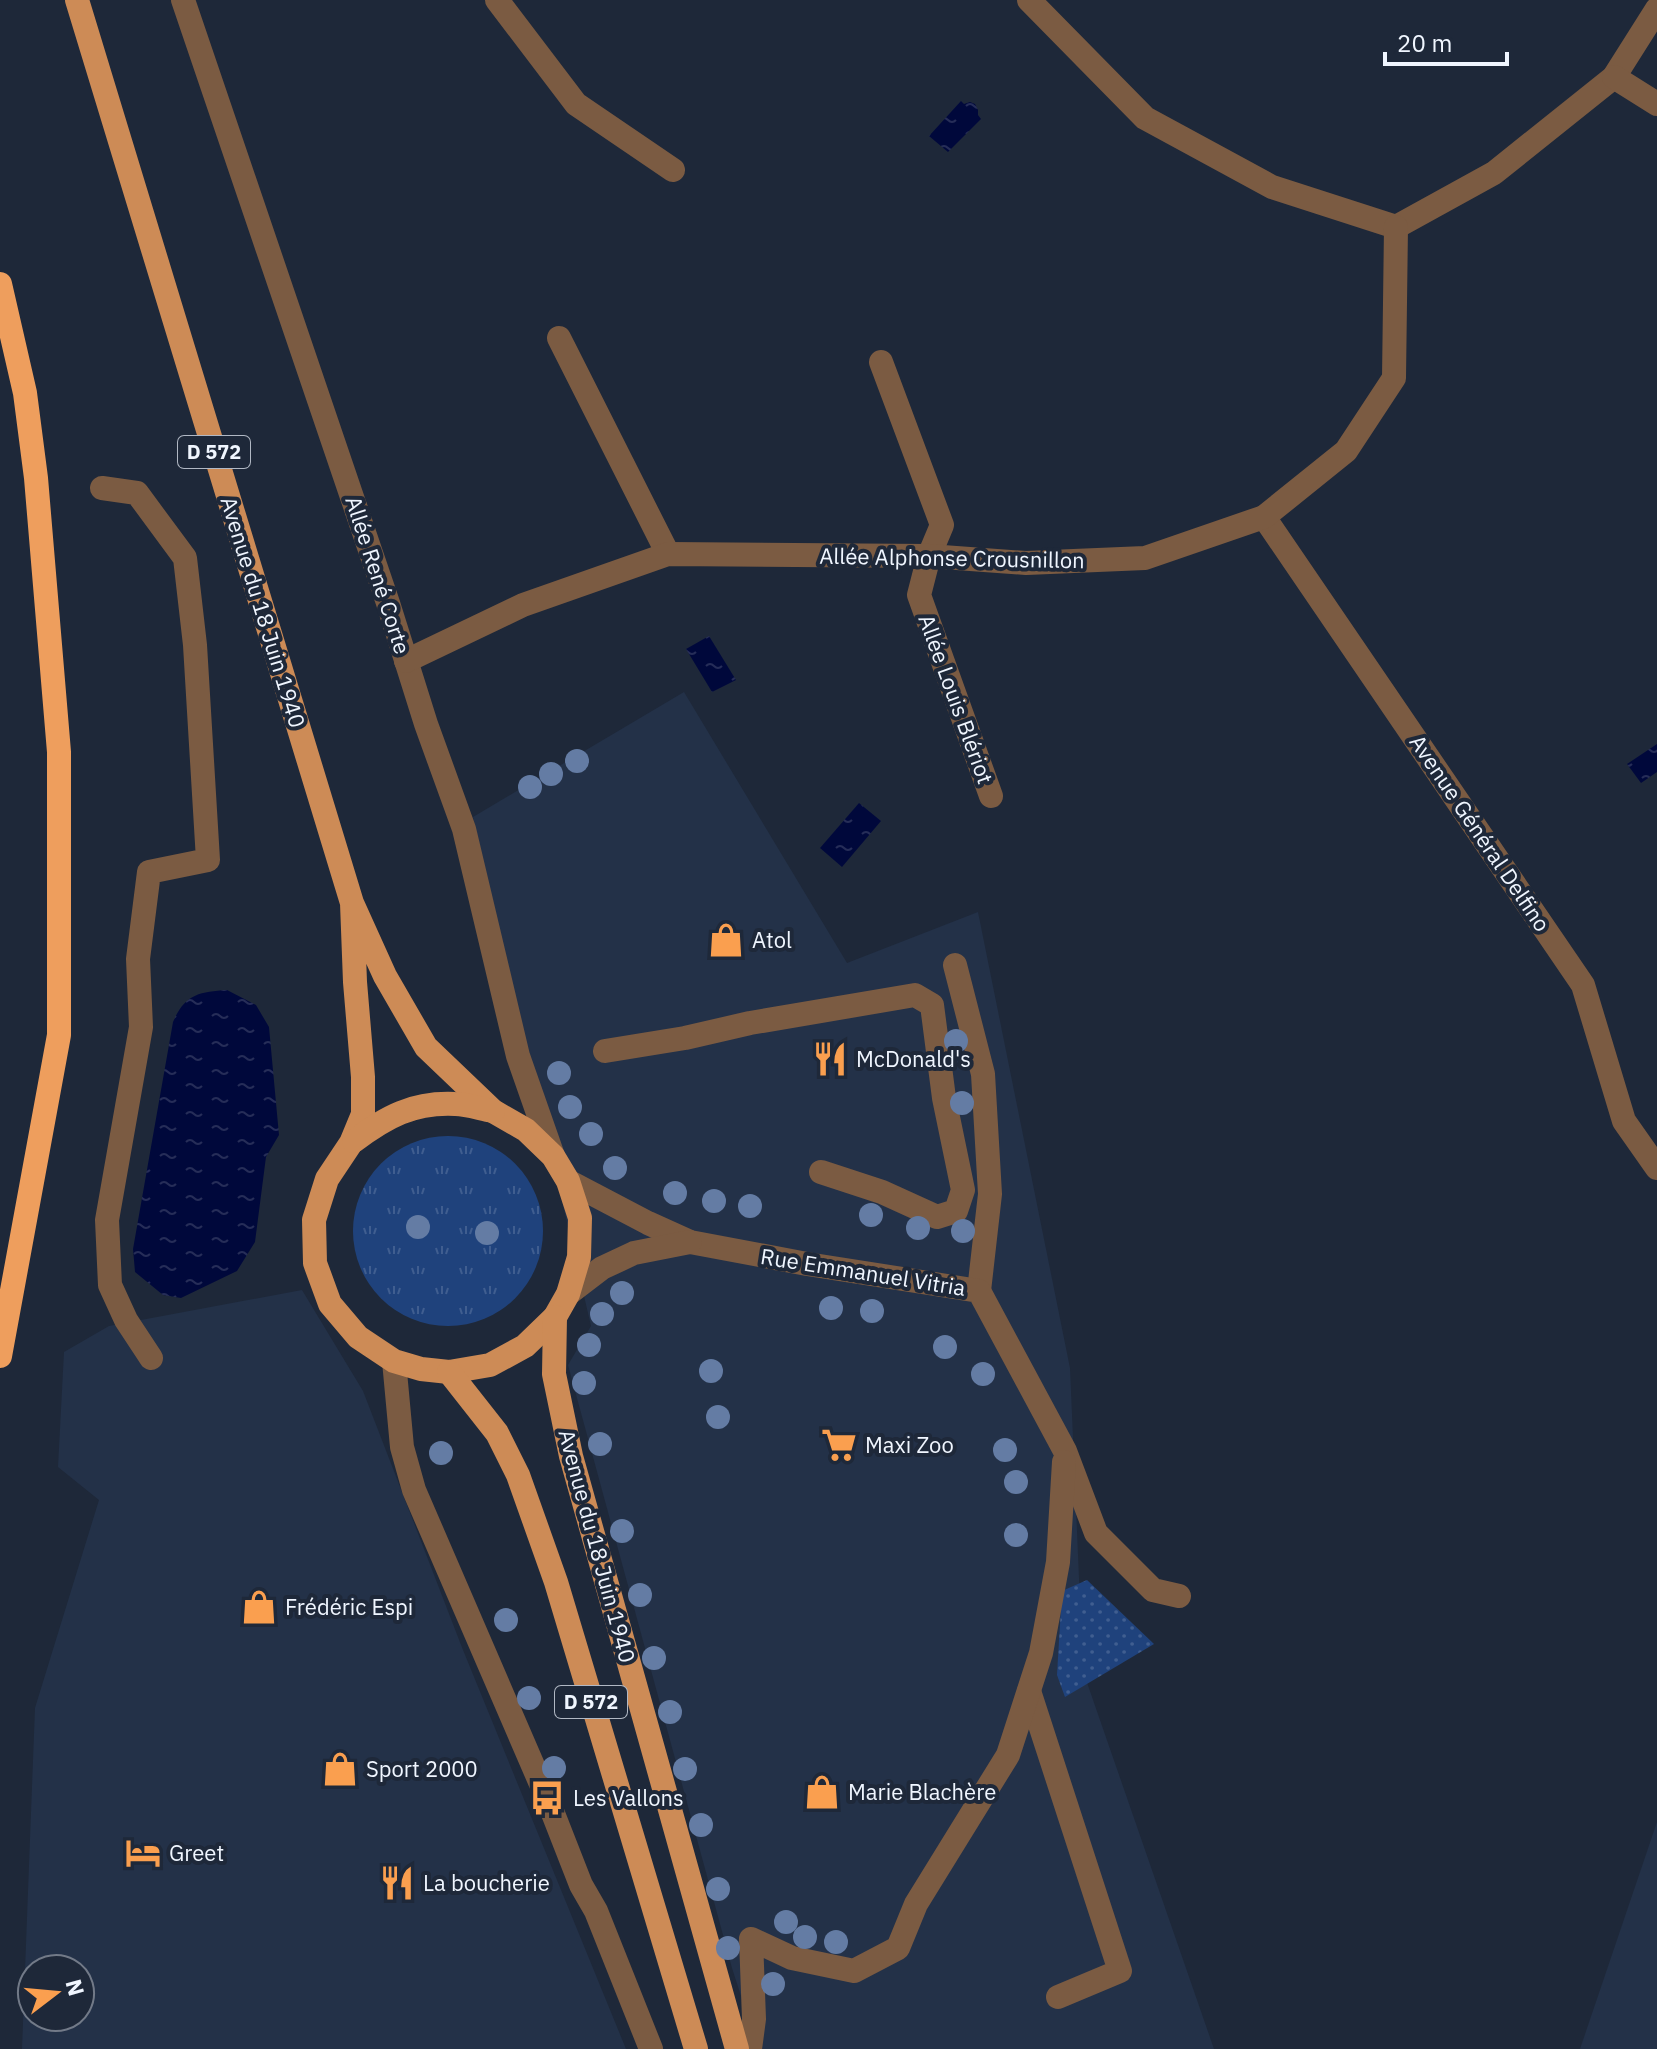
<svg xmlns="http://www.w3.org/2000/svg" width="1657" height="2049" font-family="'IBM Plex Sans',sans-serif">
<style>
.built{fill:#233148;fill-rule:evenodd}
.grass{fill:url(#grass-tufts)}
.garden{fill:url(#garden-dots)}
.water{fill:url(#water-ripples)}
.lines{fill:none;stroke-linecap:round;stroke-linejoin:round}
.lane{stroke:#7b5b42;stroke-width:24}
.street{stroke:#7b5b42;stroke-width:24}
.primary{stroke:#cd8b56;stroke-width:24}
.highway{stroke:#ee9e5d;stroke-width:24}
.tree{fill:#647ca4}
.labels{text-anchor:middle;stroke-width:8;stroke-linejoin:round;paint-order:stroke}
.shield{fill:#1e2839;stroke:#b1b8c4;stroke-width:2}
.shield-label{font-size:20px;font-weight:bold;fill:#f0f6ff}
.street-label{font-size:22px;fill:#f0f6ff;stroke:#1e2839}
.poi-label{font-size:22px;fill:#f0f6ff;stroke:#1e2839;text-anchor:start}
</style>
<defs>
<pattern id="grass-tufts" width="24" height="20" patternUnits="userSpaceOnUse" patternTransform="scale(2)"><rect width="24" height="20" fill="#1f427c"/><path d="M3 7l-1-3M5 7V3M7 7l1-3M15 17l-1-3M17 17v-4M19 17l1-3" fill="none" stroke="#405e90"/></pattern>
<pattern id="garden-dots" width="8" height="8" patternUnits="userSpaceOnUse" patternTransform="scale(2)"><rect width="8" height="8" fill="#1f427c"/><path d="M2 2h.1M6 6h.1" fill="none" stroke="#405e90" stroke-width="1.8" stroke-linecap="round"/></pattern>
<pattern id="water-ripples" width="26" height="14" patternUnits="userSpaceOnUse" patternTransform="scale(2)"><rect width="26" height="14" fill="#00083b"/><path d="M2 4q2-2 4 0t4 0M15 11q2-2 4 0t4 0" fill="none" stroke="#262d58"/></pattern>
</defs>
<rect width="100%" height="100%" fill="#1e2839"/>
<g class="built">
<polygon points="684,692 847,963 978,912 1070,1368 1083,1671 1214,2049 758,2049 732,1968 568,1365 591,1326 473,817"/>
<path d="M302,1290L363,1391L463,1650L626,2049H22L35,1708L99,1500L58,1467L64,1352L109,1326ZM32,1969H80V2017H32Z"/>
<polygon points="1657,1822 1657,2049 1580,2049"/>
</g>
<circle class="grass" cx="448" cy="1231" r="95"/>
<polygon class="garden" points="1087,1580 1154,1644 1065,1697 1057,1675 1062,1591"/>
<g class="water">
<polygon points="961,101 964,104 970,102 975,104 978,110 978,115 981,119 948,152 929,136"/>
<polygon points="709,636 736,680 712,692 686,649"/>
<polygon points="1657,744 1657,772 1641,783 1627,764"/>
<polygon points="859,803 881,821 842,867 820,848"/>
<path d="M227,990L256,1005L269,1027L279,1135L266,1157L255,1242L237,1271L181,1298L163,1295L135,1272L133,1249L173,1022C185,994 199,992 227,990Z"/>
</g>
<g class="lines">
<g class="lane">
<polyline points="497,0 576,104 673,170"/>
<polyline points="102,488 137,493 185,558 195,645 208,860 149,872 138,959 141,1027 107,1220 110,1285 126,1320 151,1358"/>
<polyline points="605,1051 685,1038 750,1023 915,995 932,1005 944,1098 963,1190 956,1211 937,1217 882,1192 821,1172"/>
<polyline points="1029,1691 1120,1971 1058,1997"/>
</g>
<g class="street">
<polyline points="183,0 388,603 426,724 464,829 518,1056 553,1156"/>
<polyline points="1029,0 1145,118 1272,187 1396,227 1494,173 1614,77 1657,9"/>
<polyline points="1614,77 1657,104"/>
<polyline points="559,338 668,554"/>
<polyline points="881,362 942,525 929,556 919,595 991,796"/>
<polyline points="1264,517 1583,985 1624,1121 1657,1168"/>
<polyline points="406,661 523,605 668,554 929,556 1026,563 1145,558 1264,517 1346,451 1394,378 1396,227"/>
<polyline points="955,965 983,1074 990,1194 979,1291"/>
<polyline points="568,1181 648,1223 690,1242 807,1264 979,1291 1065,1451 1096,1533 1153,1590 1179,1596"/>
<polyline points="568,1294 602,1268 634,1253 690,1242"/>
<polyline points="394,1361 402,1447 414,1490 547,1798 581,1885 596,1911 651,2049"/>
<polyline points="750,2049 754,2019 751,1939 792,1958 854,1971 898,1948 916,1904 1008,1755 1041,1653 1058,1562 1064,1462"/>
</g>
<g class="primary">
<polyline points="77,0 352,903 385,976 426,1047 493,1111 526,1130 553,1156 568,1181 580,1218 579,1257 568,1294 555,1317 525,1346 490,1365 449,1372 421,1369 394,1361 358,1337 330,1304 315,1263 314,1220 327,1179 351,1143 363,1114 363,1077 355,982 352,903"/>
<path d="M354,1141C386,1117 413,1102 455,1104C467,1104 481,1109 493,1111"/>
<polyline points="555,1317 554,1374 571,1456 737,2049"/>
<polyline points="449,1372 497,1433 518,1475 556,1582 696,2049"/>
</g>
<polyline class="highway" points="0,284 25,393 36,478 59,752 59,1035 0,1356"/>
</g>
<g class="tree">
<circle cx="577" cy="761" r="12"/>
<circle cx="551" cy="774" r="12"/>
<circle cx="530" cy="787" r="12"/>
<circle cx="956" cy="1041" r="12"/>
<circle cx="559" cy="1073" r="12"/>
<circle cx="962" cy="1103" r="12"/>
<circle cx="570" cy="1107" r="12"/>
<circle cx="591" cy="1134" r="12"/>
<circle cx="615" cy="1168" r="12"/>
<circle cx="675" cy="1193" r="12"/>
<circle cx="714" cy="1201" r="12"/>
<circle cx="750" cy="1206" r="12"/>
<circle cx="871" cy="1215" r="12"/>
<circle cx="418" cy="1227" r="12"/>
<circle cx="918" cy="1228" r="12"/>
<circle cx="963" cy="1231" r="12"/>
<circle cx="487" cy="1233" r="12"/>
<circle cx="622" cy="1293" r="12"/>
<circle cx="831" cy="1308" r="12"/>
<circle cx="872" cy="1311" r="12"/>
<circle cx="602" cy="1314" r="12"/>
<circle cx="589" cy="1345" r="12"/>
<circle cx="945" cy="1347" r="12"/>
<circle cx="711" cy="1371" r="12"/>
<circle cx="983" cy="1374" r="12"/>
<circle cx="584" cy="1383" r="12"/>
<circle cx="718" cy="1417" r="12"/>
<circle cx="600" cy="1444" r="12"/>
<circle cx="1005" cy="1450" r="12"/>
<circle cx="441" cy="1453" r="12"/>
<circle cx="1016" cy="1482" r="12"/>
<circle cx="622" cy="1531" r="12"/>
<circle cx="1016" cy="1535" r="12"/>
<circle cx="640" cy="1595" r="12"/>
<circle cx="506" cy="1620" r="12"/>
<circle cx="654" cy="1658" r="12"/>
<circle cx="529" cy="1698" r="12"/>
<circle cx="670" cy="1712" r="12"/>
<circle cx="554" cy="1768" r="12"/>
<circle cx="685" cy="1769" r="12"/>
<circle cx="701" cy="1825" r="12"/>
<circle cx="718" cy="1889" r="12"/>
<circle cx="786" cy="1922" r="12"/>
<circle cx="805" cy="1937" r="12"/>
<circle cx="836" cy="1942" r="12"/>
<circle cx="728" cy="1948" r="12"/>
<circle cx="773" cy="1984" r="12"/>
</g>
<defs>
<g id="shop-bare" transform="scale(2.76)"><path d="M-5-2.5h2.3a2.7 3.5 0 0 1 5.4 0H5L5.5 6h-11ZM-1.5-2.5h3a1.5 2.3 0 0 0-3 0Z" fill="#fa9f4f" stroke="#1e2839" stroke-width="2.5" paint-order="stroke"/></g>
<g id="restaurant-bare" transform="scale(2.76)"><path d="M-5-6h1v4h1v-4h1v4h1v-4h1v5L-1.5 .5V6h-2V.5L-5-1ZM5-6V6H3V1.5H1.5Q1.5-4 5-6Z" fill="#fa9f4f" stroke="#1e2839" stroke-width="2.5" paint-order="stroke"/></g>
<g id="supermarket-bare" transform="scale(2.76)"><path d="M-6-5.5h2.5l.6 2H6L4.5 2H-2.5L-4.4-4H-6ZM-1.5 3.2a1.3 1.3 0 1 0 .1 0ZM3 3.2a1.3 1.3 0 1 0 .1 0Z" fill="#fa9f4f" stroke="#1e2839" stroke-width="2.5" paint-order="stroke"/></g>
<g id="bus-bare" transform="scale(2.76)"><path d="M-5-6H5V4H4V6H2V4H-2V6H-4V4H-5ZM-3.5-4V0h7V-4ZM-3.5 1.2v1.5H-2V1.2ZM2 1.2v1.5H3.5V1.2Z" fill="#fa9f4f" stroke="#1e2839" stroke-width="2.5" paint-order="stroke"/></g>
<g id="hotel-bare" transform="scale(2.76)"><path d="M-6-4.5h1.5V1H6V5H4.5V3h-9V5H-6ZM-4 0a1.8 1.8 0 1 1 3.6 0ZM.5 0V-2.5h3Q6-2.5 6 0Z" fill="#fa9f4f" stroke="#1e2839" stroke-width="2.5" paint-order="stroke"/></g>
</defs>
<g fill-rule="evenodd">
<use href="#shop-bare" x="726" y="940"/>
<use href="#restaurant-bare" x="830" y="1059"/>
<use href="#supermarket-bare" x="839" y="1445"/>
<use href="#shop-bare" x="259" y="1607"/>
<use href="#shop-bare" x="340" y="1769"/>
<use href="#shop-bare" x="822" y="1792"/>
<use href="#bus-bare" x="547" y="1798"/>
<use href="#hotel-bare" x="143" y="1853"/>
<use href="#restaurant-bare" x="397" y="1883"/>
</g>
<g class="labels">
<g class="shield">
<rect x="178" y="436" width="72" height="32" rx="6"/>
<rect x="555" y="1686" width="72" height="32" rx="6"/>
</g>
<g class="shield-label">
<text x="214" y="459">D 572</text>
<text x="591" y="1709">D 572</text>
</g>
<g class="street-label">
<text transform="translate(952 558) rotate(1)" y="8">Allée Alphonse Crousnillon</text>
<text transform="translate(378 575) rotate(72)" y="8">Allée René Corte</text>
<text transform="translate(263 612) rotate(73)" y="8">Avenue du 18 Juin 1940</text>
<text transform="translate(956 699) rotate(70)" y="8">Allée Louis Blériot</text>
<text transform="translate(1480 833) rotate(56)" y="8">Avenue Général Delfino</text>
<text transform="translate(863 1272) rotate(9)" y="8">Rue Emmanuel Vitria</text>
<text transform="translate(597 1546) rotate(75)" y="8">Avenue du 18 Juin 1940</text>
</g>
<g class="poi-label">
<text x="752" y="948">Atol</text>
<text x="856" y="1067">McDonald's</text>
<text x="865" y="1453">Maxi Zoo</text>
<text x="285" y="1615">Frédéric Espi</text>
<text x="366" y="1777">Sport 2000</text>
<text x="848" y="1800">Marie Blachère</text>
<text x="573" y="1806">Les Vallons</text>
<text x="169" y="1861">Greet</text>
<text x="423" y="1891">La boucherie</text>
</g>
</g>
<g transform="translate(56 1993) rotate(74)"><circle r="38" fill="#1e2839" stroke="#727a88" stroke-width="2"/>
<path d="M0-6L14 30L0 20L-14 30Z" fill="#fa9f4f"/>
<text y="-12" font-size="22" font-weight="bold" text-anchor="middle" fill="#f0f6ff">N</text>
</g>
<path d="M1385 52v12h122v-12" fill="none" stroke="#f0f6ff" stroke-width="4"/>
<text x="1397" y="52" font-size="24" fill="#f0f6ff" stroke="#1e2839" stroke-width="6" paint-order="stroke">20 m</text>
</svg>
